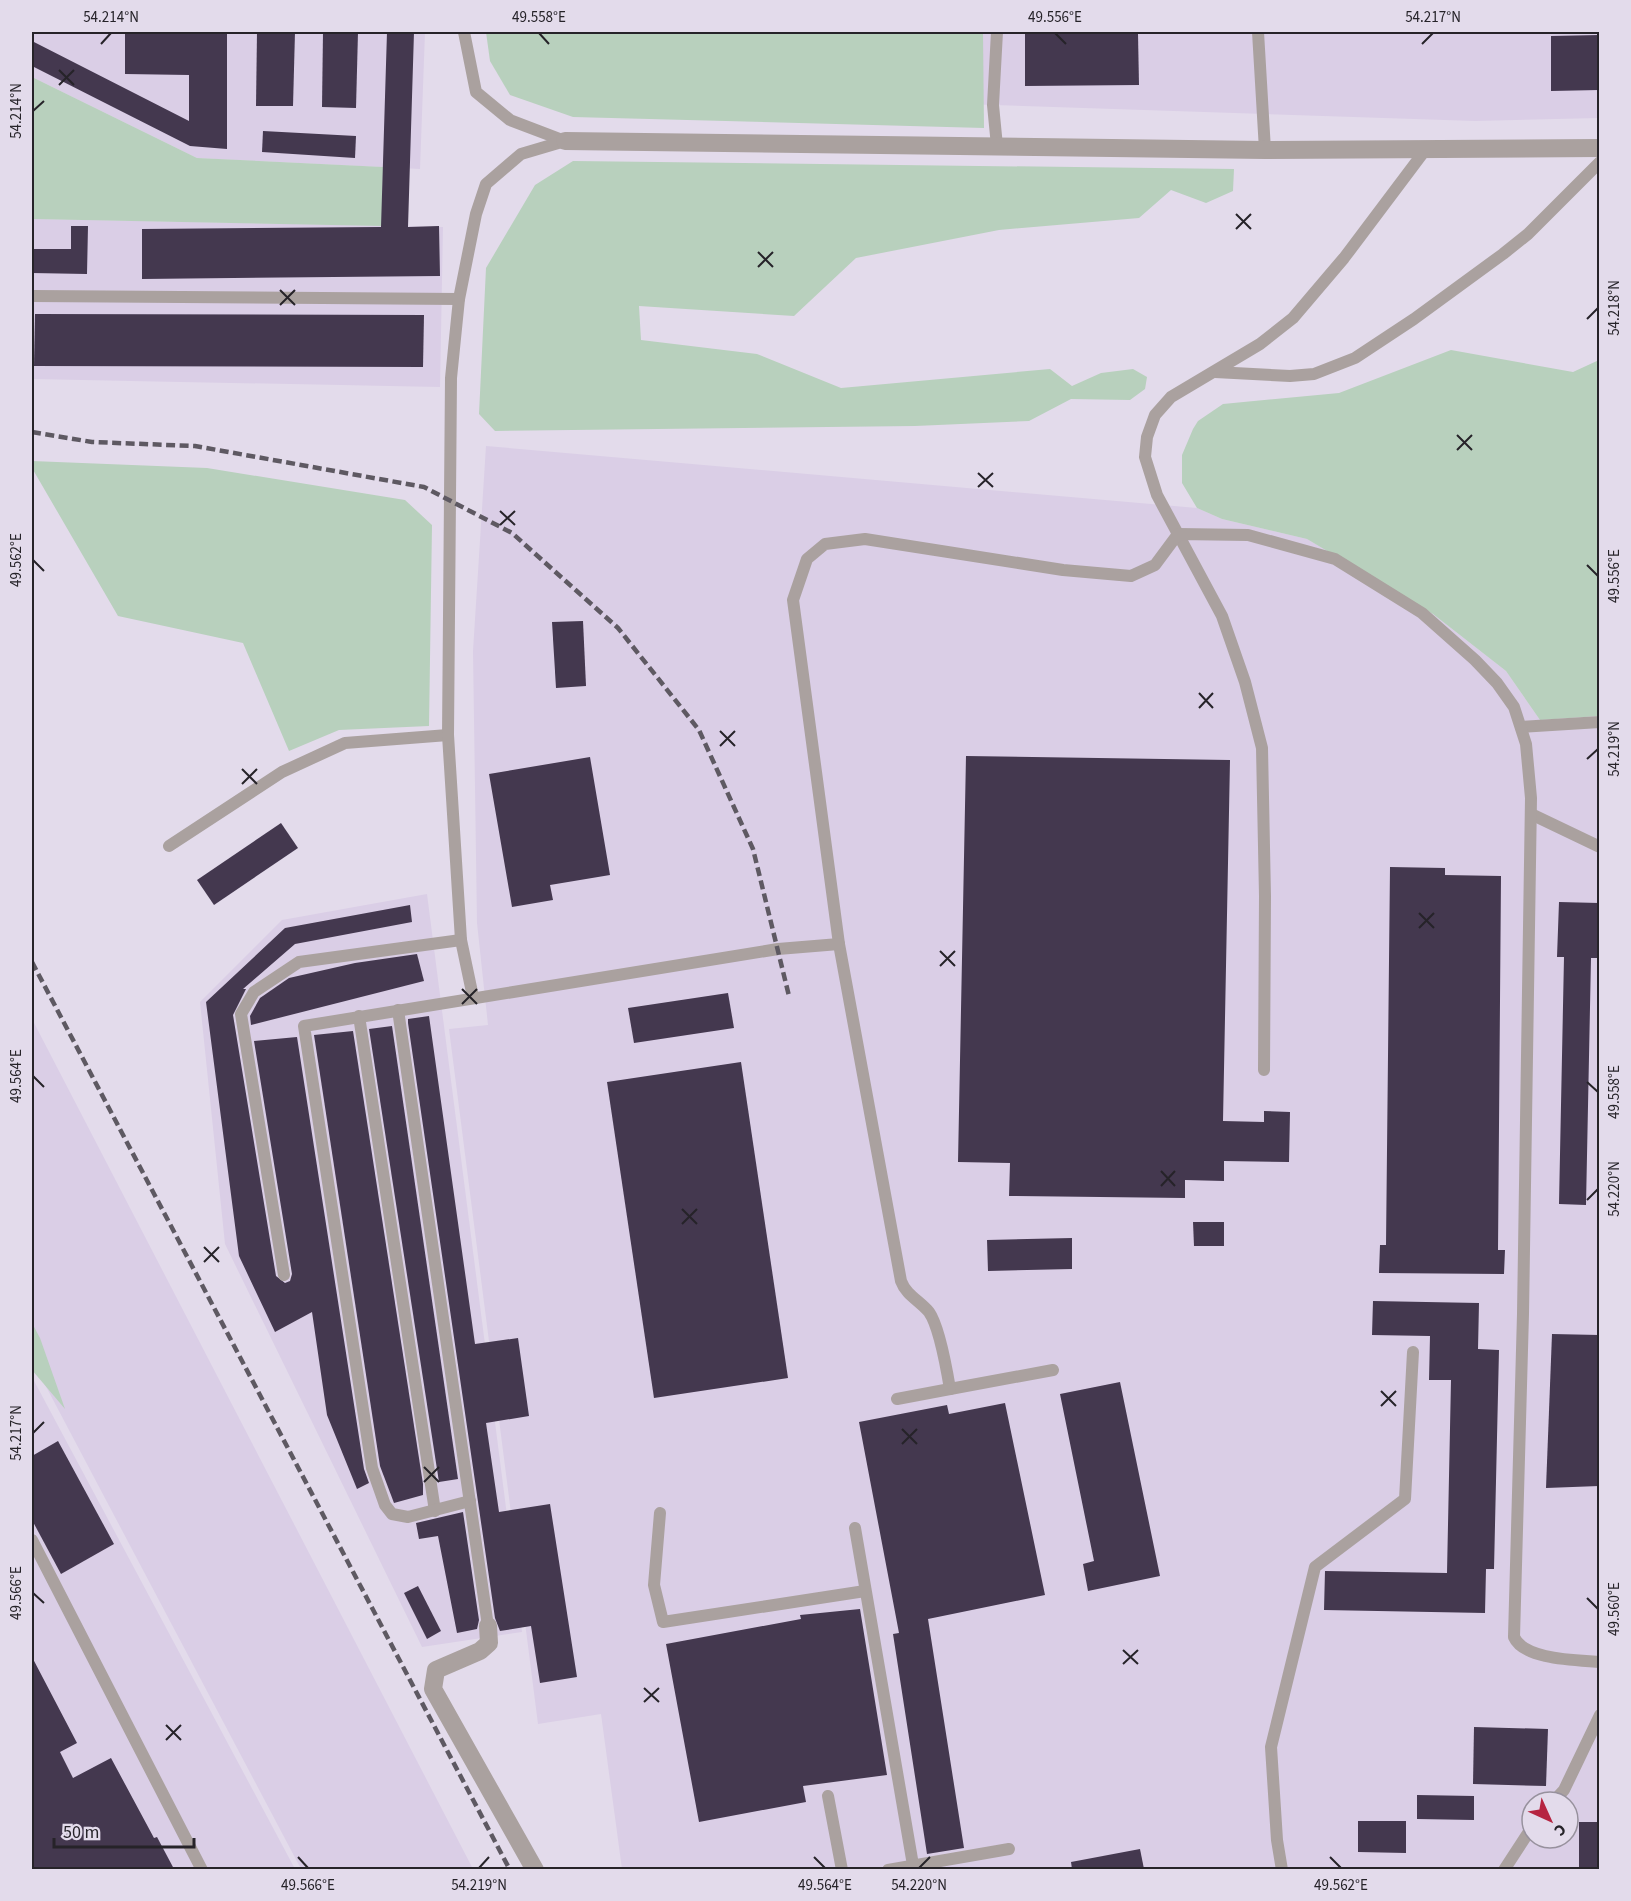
<svg xmlns="http://www.w3.org/2000/svg" width="1631" height="1901" font-family="'Source Sans 3',sans-serif">
<style>
.built{fill:#dacee6;fill-rule:evenodd}
.green{fill:#b8d0bd}
.building{fill:#44384f}
.lines{fill:none;stroke-linecap:round;stroke-linejoin:round}
.service{stroke:#aaa19f;stroke-width:12}
.minor{stroke:#aaa19f;stroke-width:18}
.rail{stroke:#5e5962;stroke-width:4.5;stroke-dasharray:9 4.5;stroke-linecap:butt}
.ticks{fill:none;stroke:#262329;stroke-width:2}
.neatline{fill:none;stroke:#262329;stroke-width:2}
.ticks-label{font-size:15px;text-anchor:middle;fill:#262329}
</style>
<rect width="100%" height="100%" fill="#e3dbeb"/>
<g class="built">
<polygon points="32,32 425,32 420,169 197,158 32,77"/>
<polygon points="961,32 1599,32 1599,118 1475,121 962,104"/>
<polygon points="32,219 443,227 440,387 32,379"/>
<path d="M486,446L1197,508L1222,519L1307,539L1433,614L1506,671L1540,720L1599,718V1869H622L601,1714L538,1724L449,1029L488,1025L477,923L473,651ZM1532,1802H1568V1838H1532Z"/>
<polygon points="427,894 522,1632 422,1647 225,1244 200,1002 282,920"/>
<polygon points="32,1019 473,1869 301,1869 32,1360"/>
<polygon points="32,1377 295,1869 32,1869"/>
</g>
<g class="green">
<polygon points="486,32 983,32 984,128 573,117 510,95 490,61"/>
<polygon points="32,77 197,158 383,167 382,226 32,219"/>
<polygon points="573,161 1234,169 1233,191 1206,203 1171,190 1139,218 999,230 856,258 794,316 639,306 641,340 757,354 841,388 1050,369 1072,386 1101,373 1133,369 1147,377 1145,389 1130,400 1071,399 1029,421 915,426 495,431 479,414 486,268 535,185"/>
<polygon points="1451,350 1573,372 1599,360 1599,716 1540,720 1506,671 1433,614 1307,539 1222,519 1197,508 1182,483 1182,455 1193,429 1198,421 1223,404 1339,393"/>
<polygon points="32,461 207,468 405,500 432,525 429,726 339,730 289,751 243,643 118,616 32,468"/>
<polygon points="32,1323 40,1338 65,1409 32,1370"/>
</g>
<g class="building">
<polygon points="125,32 227,32 227,149 190,146 32,66 32,41 189,121 189,75 125,74"/>
<polygon points="257,32 295,32 293,106 256,106"/>
<polygon points="323,32 358,32 356,108 322,107"/>
<polygon points="387,32 414,32 408,227 439,226 440,276 142,279 142,229 381,227"/>
<polygon points="1025,32 1138,34 1139,85 1025,86"/>
<polygon points="1599,35 1599,90 1551,91 1551,36"/>
<polygon points="263,131 356,136 355,158 262,152"/>
<polygon points="71,226 88,226 87,274 32,273 32,249 71,249"/>
<polygon points="35,314 424,315 423,367 34,366"/>
<polygon points="583,621 586,686 556,688 552,622"/>
<polygon points="966,756 1230,760 1223,1121 1264,1122 1264,1111 1290,1112 1289,1162 1224,1161 1224,1181 1185,1180 1185,1198 1009,1196 1010,1163 958,1162"/>
<polygon points="590,757 610,875 550,885 553,900 512,907 489,774"/>
<polygon points="281,823 298,848 214,905 197,880"/>
<polygon points="1390,867 1445,868 1445,875 1501,876 1498,1250 1505,1250 1504,1274 1379,1273 1380,1245 1386,1245"/>
<polygon points="1559,902 1599,903 1599,958 1591,958 1586,1205 1559,1204 1564,957 1557,957"/>
<polygon points="410,905 412,922 295,944 243,989 246,989 233,1015 276,1276 285,1283 290,1281 292,1274 254,1041 297,1037 364,1469 369,1483 357,1489 327,1415 312,1312 275,1332 239,1256 206,1002 285,928"/>
<polygon points="417,954 424,981 251,1025 250,1016 260,998 289,978 355,963"/>
<polygon points="728,993 734,1028 634,1043 628,1008"/>
<polygon points="429,1016 475,1344 518,1338 529,1416 486,1423 499,1512 550,1504 577,1677 540,1683 531,1626 500,1631 495,1618 408,1023 408,1019"/>
<polygon points="392,1026 458,1479 439,1482 369,1029"/>
<polygon points="353,1031 423,1484 423,1495 394,1503 380,1466 314,1035"/>
<polygon points="741,1062 788,1378 654,1398 607,1082"/>
<polygon points="1193,1222 1224,1222 1224,1246 1194,1246"/>
<polygon points="1072,1238 1072,1269 988,1271 987,1240"/>
<polygon points="1373,1301 1479,1303 1478,1349 1499,1350 1494,1569 1486,1569 1485,1613 1324,1610 1325,1571 1447,1573 1451,1380 1429,1380 1430,1336 1372,1335"/>
<polygon points="1552,1334 1599,1335 1599,1486 1546,1488"/>
<polygon points="1120,1382 1160,1576 1088,1591 1083,1564 1094,1561 1060,1394"/>
<polygon points="1005,1403 1045,1595 928,1619 964,1848 927,1854 893,1634 899,1633 859,1422 947,1405 949,1414"/>
<polygon points="58,1441 114,1544 61,1574 32,1520 32,1456"/>
<polygon points="463,1512 479,1620 477,1629 457,1633 438,1536 419,1539 416,1523"/>
<polygon points="418,1586 441,1631 427,1639 404,1593"/>
<polygon points="860,1609 887,1775 803,1786 806,1802 699,1822 666,1644 801,1619 800,1615"/>
<polygon points="32,1657 77,1743 60,1752 73,1778 111,1758 154,1838 157,1837 174,1869 32,1869"/>
<polygon points="1474,1727 1548,1729 1546,1786 1473,1784"/>
<polygon points="1417,1795 1474,1796 1474,1820 1417,1819"/>
<polygon points="1358,1821 1406,1821 1406,1853 1358,1852"/>
<rect x="1579" y="1822" width="20" height="47"/>
<polygon points="1140,1849 1144,1869 1072,1869 1071,1862"/>
</g>
<g class="lines">
<g class="service">
<polyline points="464,32 476,92 510,120 565,141"/>
<polyline points="997,32 993,105 997,146"/>
<polyline points="1258,32 1265,150"/>
<polyline points="32,296 459,299"/>
<polyline points="1215,372 1290,376 1314,374 1355,358 1414,319 1503,254 1528,234 1600,162"/>
<polyline points="1521,727 1600,722"/>
<polyline points="1531,814 1600,847"/>
<polyline points="169,846 282,772 345,743 448,735"/>
<polyline points="473,997 461,940 448,735 451,378 459,299 476,214 486,184 521,154 565,141"/>
<polyline points="398,1010 488,1626"/>
<polyline points="359,1016 435,1511"/>
<polyline points="1264,1070 1265,896 1262,748 1245,682 1222,616 1157,495 1145,457 1147,437 1155,415 1171,397 1260,344 1293,318 1344,258 1426,149"/>
<polyline points="284,1275 241,1014 254,992 299,962 461,940"/>
<path d="M1053,1370L950,1389C947,1371 939,1326 929,1312C920,1301 906,1295 901,1281L839,944L793,600L807,559L825,544L865,539L1063,570L1131,576L1155,565L1178,534L1248,535L1335,559L1422,613L1475,660L1497,683L1514,707L1526,744L1531,798L1523,1314L1514,1637C1524,1660 1577,1660 1600,1662"/>
<polyline points="897,1399 950,1389"/>
<polyline points="470,1501 408,1517 392,1514 385,1505 372,1468 304,1026 778,949 839,944"/>
<polyline points="660,1513 654,1585 663,1622 865,1591"/>
<polyline points="855,1528 913,1865"/>
<polyline points="32,1540 202,1870"/>
<polyline points="828,1796 842,1870"/>
<polyline points="1553,1802 1564,1790 1600,1715"/>
<polyline points="888,1870 1009,1849"/>
<polyline points="1282,1870 1277,1840 1271,1747 1315,1567 1405,1499 1413,1352"/>
<polyline points="1504,1870 1532,1827"/>
</g>
<g class="minor">
<polyline points="565,141 1265,150 1600,148"/>
<polyline points="488,1626 489,1643 480,1651 436,1670 433,1689 535,1870"/>
</g>
<g class="rail">
<polyline points="32,432 92,442 195,446 424,487 512,533 618,628 699,730 753,849 789,996"/>
<polyline points="32,962 510,1870"/>
</g>
</g>
<path class="ticks" d="M539,33L549,44M1055,33L1066,44M101,44L111,33M1422,44L1433,33M59,70L74,85M59,85L74,70M33,111L44,101M1236,214L1251,229M1236,229L1251,214M758,252L773,267M758,267L773,252M280,290L295,305M280,305L295,290M1587,319L1598,308M1457,435L1472,450M1457,450L1472,435M978,473L993,487M978,487L993,473M500,511L515,525M500,525L515,511M33,560L44,571M1587,565L1598,576M1199,693L1213,708M1199,708L1213,693M720,731L735,746M720,746L735,731M1587,759L1598,749M242,769L257,784M242,784L257,769M1419,913L1434,928M1419,928L1434,913M940,951L955,966M940,966L955,951M462,989L477,1004M462,1004L477,989M33,1076L44,1087M1587,1082L1598,1092M1161,1171L1175,1186M1161,1186L1175,1171M1587,1200L1598,1189M682,1209L697,1224M682,1224L697,1209M204,1247L219,1262M204,1262L219,1247M1381,1391L1396,1406M1381,1406L1396,1391M902,1429L917,1444M33,1433L44,1422M902,1444L917,1429M424,1467L439,1482M424,1482L439,1467M33,1593L44,1603M1587,1598L1598,1609M1123,1650L1138,1664M1123,1664L1138,1650M644,1688L659,1702M644,1702L659,1688M166,1725L181,1740M166,1740L181,1725M298,1857L308,1868M814,1857L825,1868M1330,1857L1341,1868M479,1868L489,1857M919,1868L930,1857"/>
<rect width="1631" height="1901" fill="none" stroke="#e3dbeb" stroke-width="66"/>
<g transform="translate(1550 1820) rotate(135)"><circle r="28" fill="#e3dbeb" stroke="#97919d" stroke-width="1.5"/>
<path d="M0-4.5L10 22L0 15L-10 22Z" fill="#b62441"/>
<text y="-9" font-size="16" font-weight="bold" text-anchor="middle" fill="#262329">С</text>
</g>
<path d="M54 1838v9h140v-9" fill="none" stroke="#262329" stroke-width="3"/>
<text x="63" y="1838" font-size="18" fill="#262329" stroke="#e3dbeb" stroke-width="4.5" paint-order="stroke">50 m</text>
<rect x="33" y="33" width="1565" height="1835" class="neatline"/>
<g class="ticks-label">
<text x="111" y="22">54.214°N</text>
<text x="539" y="22">49.558°E</text>
<text x="1055" y="22">49.556°E</text>
<text x="1433" y="22">54.217°N</text>
<text transform="translate(16 111) rotate(-90)" y="5">54.214°N</text>
<text transform="translate(1614 308) rotate(-90)" y="5">54.218°N</text>
<text transform="translate(16 560) rotate(-90)" y="5">49.562°E</text>
<text transform="translate(1614 576) rotate(-90)" y="5">49.556°E</text>
<text transform="translate(1614 749) rotate(-90)" y="5">54.219°N</text>
<text transform="translate(16 1076) rotate(-90)" y="5">49.564°E</text>
<text transform="translate(1614 1092) rotate(-90)" y="5">49.558°E</text>
<text transform="translate(1614 1189) rotate(-90)" y="5">54.220°N</text>
<text transform="translate(16 1433) rotate(-90)" y="5">54.217°N</text>
<text transform="translate(16 1593) rotate(-90)" y="5">49.566°E</text>
<text transform="translate(1614 1609) rotate(-90)" y="5">49.560°E</text>
<text x="308" y="1890">49.566°E</text>
<text x="479" y="1890">54.219°N</text>
<text x="825" y="1890">49.564°E</text>
<text x="919" y="1890">54.220°N</text>
<text x="1341" y="1890">49.562°E</text>
</g>
</svg>
